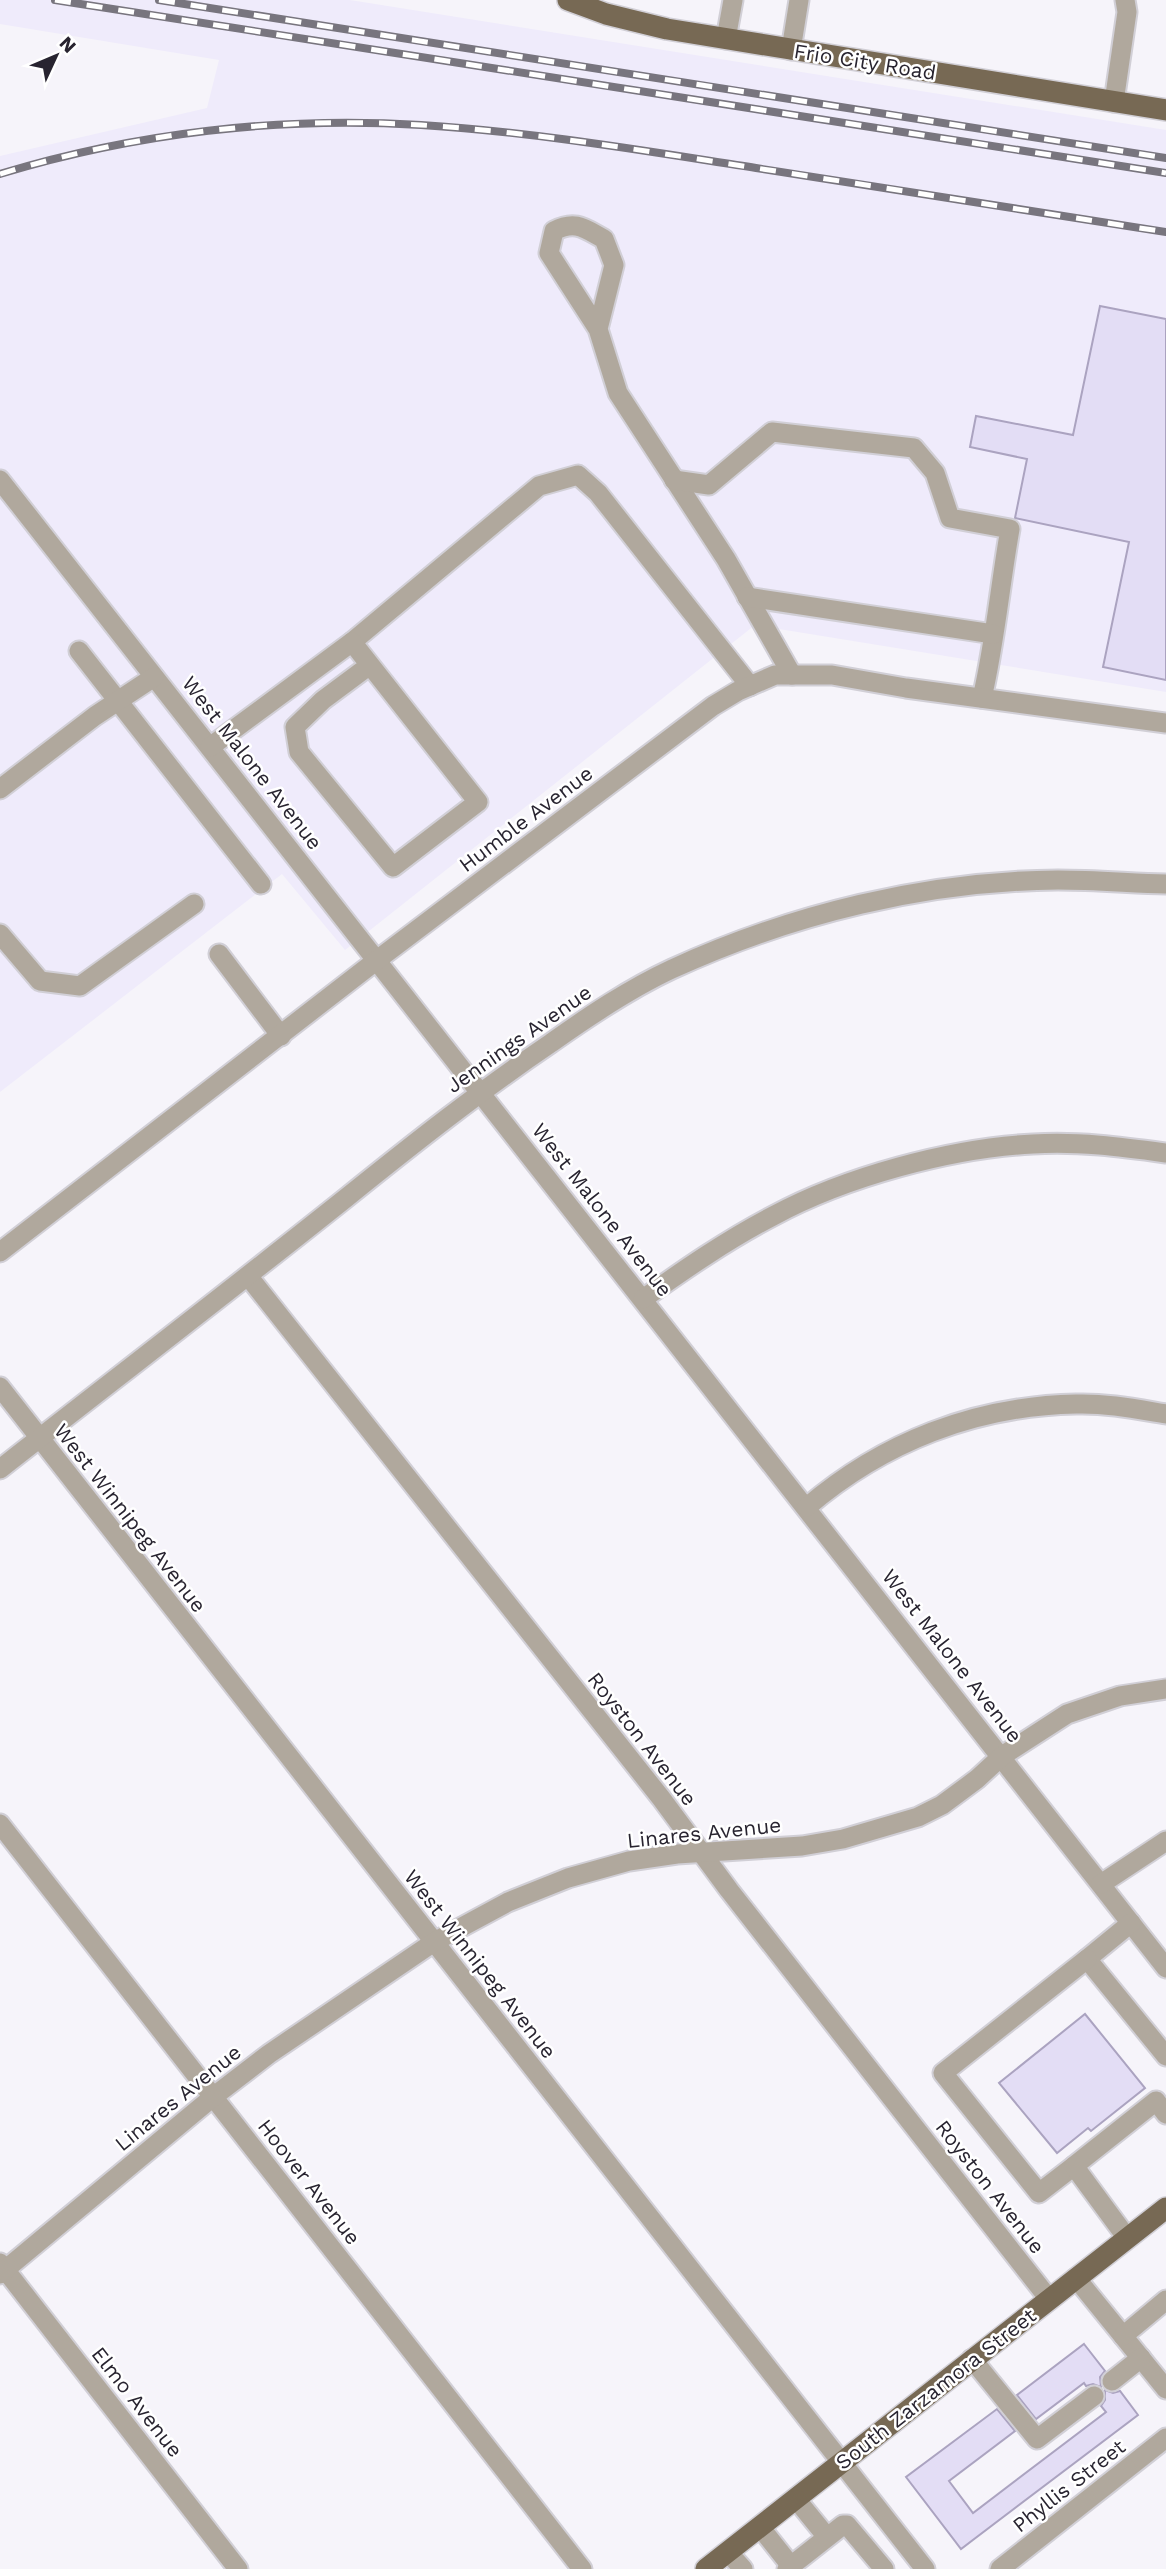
<svg xmlns="http://www.w3.org/2000/svg" width="1166" height="2569" font-family="'Work Sans',sans-serif">
<style>
.built{fill:#efebfb}
.building{fill:#e3ddf5;stroke:#aba3c0;stroke-width:2}
.lines{fill:none;stroke-linecap:round;stroke-linejoin:round}
.minor-casing{stroke:#d1cfd6;stroke-width:23}
.major-casing{stroke:#d1cfd6;stroke-width:24}
.minor{stroke:#b0a89d;stroke-width:19}
.major{stroke:#776954;stroke-width:21}
.rail-casing{stroke:#78757e;stroke-width:8}
.rail{stroke:#fff;stroke-width:5;stroke-dasharray:16;stroke-linecap:butt}
.labels{text-anchor:middle;stroke-width:5;stroke-linejoin:round;paint-order:stroke}
.street-label{font-size:21px;fill:#282430;stroke:#fff}
</style>
<rect width="100%" height="100%" fill="#f6f4fa"/>
<polygon class="built" points="0,0 350,0 1166,130 1166,692 755,625 345,950 282,874 0,1092 0,156 207,108 219,60 0,24"/>
<g class="building">
<polygon points="1100,306 1166,319 1166,680 1103,667 1129,542 1015,518 1027,459 970,447 976,416 1073,435"/>
<polygon points="1085,2014 1145,2088 1091,2131 1088,2128 1057,2153 999,2083"/>
<polygon points="1084,2344 1105,2371 1100,2377 1101,2387 1093,2384 1086,2386 1084,2383 1036,2419 1017,2395"/>
<polygon points="1105,2390 1113,2393 1120,2391 1138,2415 961,2549 906,2477 997,2409 1015,2431 949,2481 973,2513 1106,2412 1101,2406 1105,2400"/>
</g>
<g class="lines">
<g class="minor-casing">
<g id="minor">
<polyline points="726,39 733,0"/>
<polyline points="791,50 799,0"/>
<polyline points="1114,102 1127,12 1125,0"/>
<path d="M598,329L549,253L554,231C575,220 584,228 604,239L614,265L598,329L618,393L726,559L792,675"/>
<polyline points="0,480 1166,1968"/>
<path d="M674,480L709,485L772,432L914,448L935,473L950,518L1010,529C1000,585 995,643 982,698"/>
<polyline points="747,597 993,634"/>
<polyline points="352,642 539,486 578,475 598,493 750,686"/>
<polyline points="79,651 261,884"/>
<polyline points="210,747 352,642 478,802 393,867 299,752 295,727 323,700 370,665"/>
<polyline points="0,789 95,716 154,677"/>
<polyline points="0,934 40,981 80,986 194,904"/>
<polyline points="219,954 281,1036"/>
<polyline points="0,1252 377,960 713,706 738,691 775,675 832,675 906,688 1166,723"/>
<polyline points="248,1276 661,1798 729,1890 1049,2299"/>
<path d="M643,1299C685,1269 727,1240 773,1216C845,1177 951,1148 1033,1144C1077,1141 1122,1147 1166,1153"/>
<polyline points="0,1387 925,2569"/>
<path d="M0,1469C115,1379 232,1289 346,1198C413,1144 480,1091 551,1043C589,1016 629,989 672,969C792,914 926,881 1058,880C1094,880 1130,883 1166,884"/>
<path d="M807,1507C883,1442 975,1406 1076,1404C1106,1403 1136,1409 1166,1414"/>
<polyline points="0,1824 582,2569"/>
<polyline points="1101,1884 1166,1841"/>
<polyline points="1131,1923 1087,1959 1166,2056"/>
<polyline points="1074,2166 1039,2193 943,2073 1087,1959"/>
<polyline points="1127,2238 1074,2166 1156,2101 1166,2114"/>
<polyline points="0,2263 238,2569"/>
<polyline points="0,2274 213,2097 269,2054 434,1942 508,1902 568,1878 629,1861 677,1854 802,1846 843,1839 918,1817 942,1805 977,1779 1002,1756 1067,1714 1120,1696 1166,1689"/>
<polyline points="1076,2278 1166,2389"/>
<polyline points="1123,2336 1166,2300"/>
<polyline points="972,2359 1037,2439 1094,2396"/>
<polyline points="1112,2381 1141,2358"/>
<polyline points="796,2499 827,2537"/>
<polyline points="760,2527 791,2566"/>
<polyline points="728,2552 743,2569"/>
<polyline points="787,2569 843,2525 847,2525 884,2569"/>
<polyline points="1000,2569 1166,2438"/>
</g>
</g>
<g class="major-casing">
<g id="major">
<polyline points="568,0 606,14 667,29 1166,110"/>
<polyline points="706,2569 1166,2208"/>
</g>
</g>
<use href="#minor" class="minor"/>
<use href="#major" class="major"/>
<g class="rail-casing">
<g id="rail">
<polyline points="55,0 1166,173"/>
<polyline points="159,0 1166,158"/>
<path d="M0,174C135,133 280,116 421,125C534,132 645,151 756,168C893,189 1029,211 1166,232"/>
</g>
</g>
<use href="#rail" class="rail"/>
</g>
<g class="labels">
<g class="street-label">
<text transform="translate(865 62) rotate(9)" y="7">Frio City Road</text>
<text transform="translate(252 763) rotate(52)" y="7">West Malone Avenue</text>
<text transform="translate(526 819) rotate(-37)" y="7">Humble Avenue</text>
<text transform="translate(519 1039) rotate(-35)" y="7">Jennings Avenue</text>
<text transform="translate(602 1210) rotate(52)" y="7">West Malone Avenue</text>
<text transform="translate(130 1518) rotate(52)" y="7">West Winnipeg Avenue</text>
<text transform="translate(952 1656) rotate(52)" y="7">West Malone Avenue</text>
<text transform="translate(642 1739) rotate(52)" y="7">Royston Avenue</text>
<text transform="translate(704 1833) rotate(-6)" y="7">Linares Avenue</text>
<text transform="translate(480 1964) rotate(52)" y="7">West Winnipeg Avenue</text>
<text transform="translate(178 2098) rotate(-39)" y="7">Linares Avenue</text>
<text transform="translate(309 2182) rotate(52)" y="7">Hoover Avenue</text>
<text transform="translate(990 2187) rotate(52)" y="7">Royston Avenue</text>
<text transform="translate(936 2389) rotate(-38)" y="7">South Zarzamora Street</text>
<text transform="translate(137 2402) rotate(52)" y="7">Elmo Avenue</text>
<text transform="translate(1069 2486) rotate(-38)" y="7">Phyllis Street</text>
</g>
</g>
<g transform="translate(56 56) rotate(46)" stroke="#ffffff" stroke-width="5" paint-order="stroke">
<path d="M0-5L12 26L0 18L-12 26Z" fill="#282430"/>
<text y="-10" font-size="19" font-weight="bold" text-anchor="middle" fill="#282430">N</text>
</g>
</svg>
